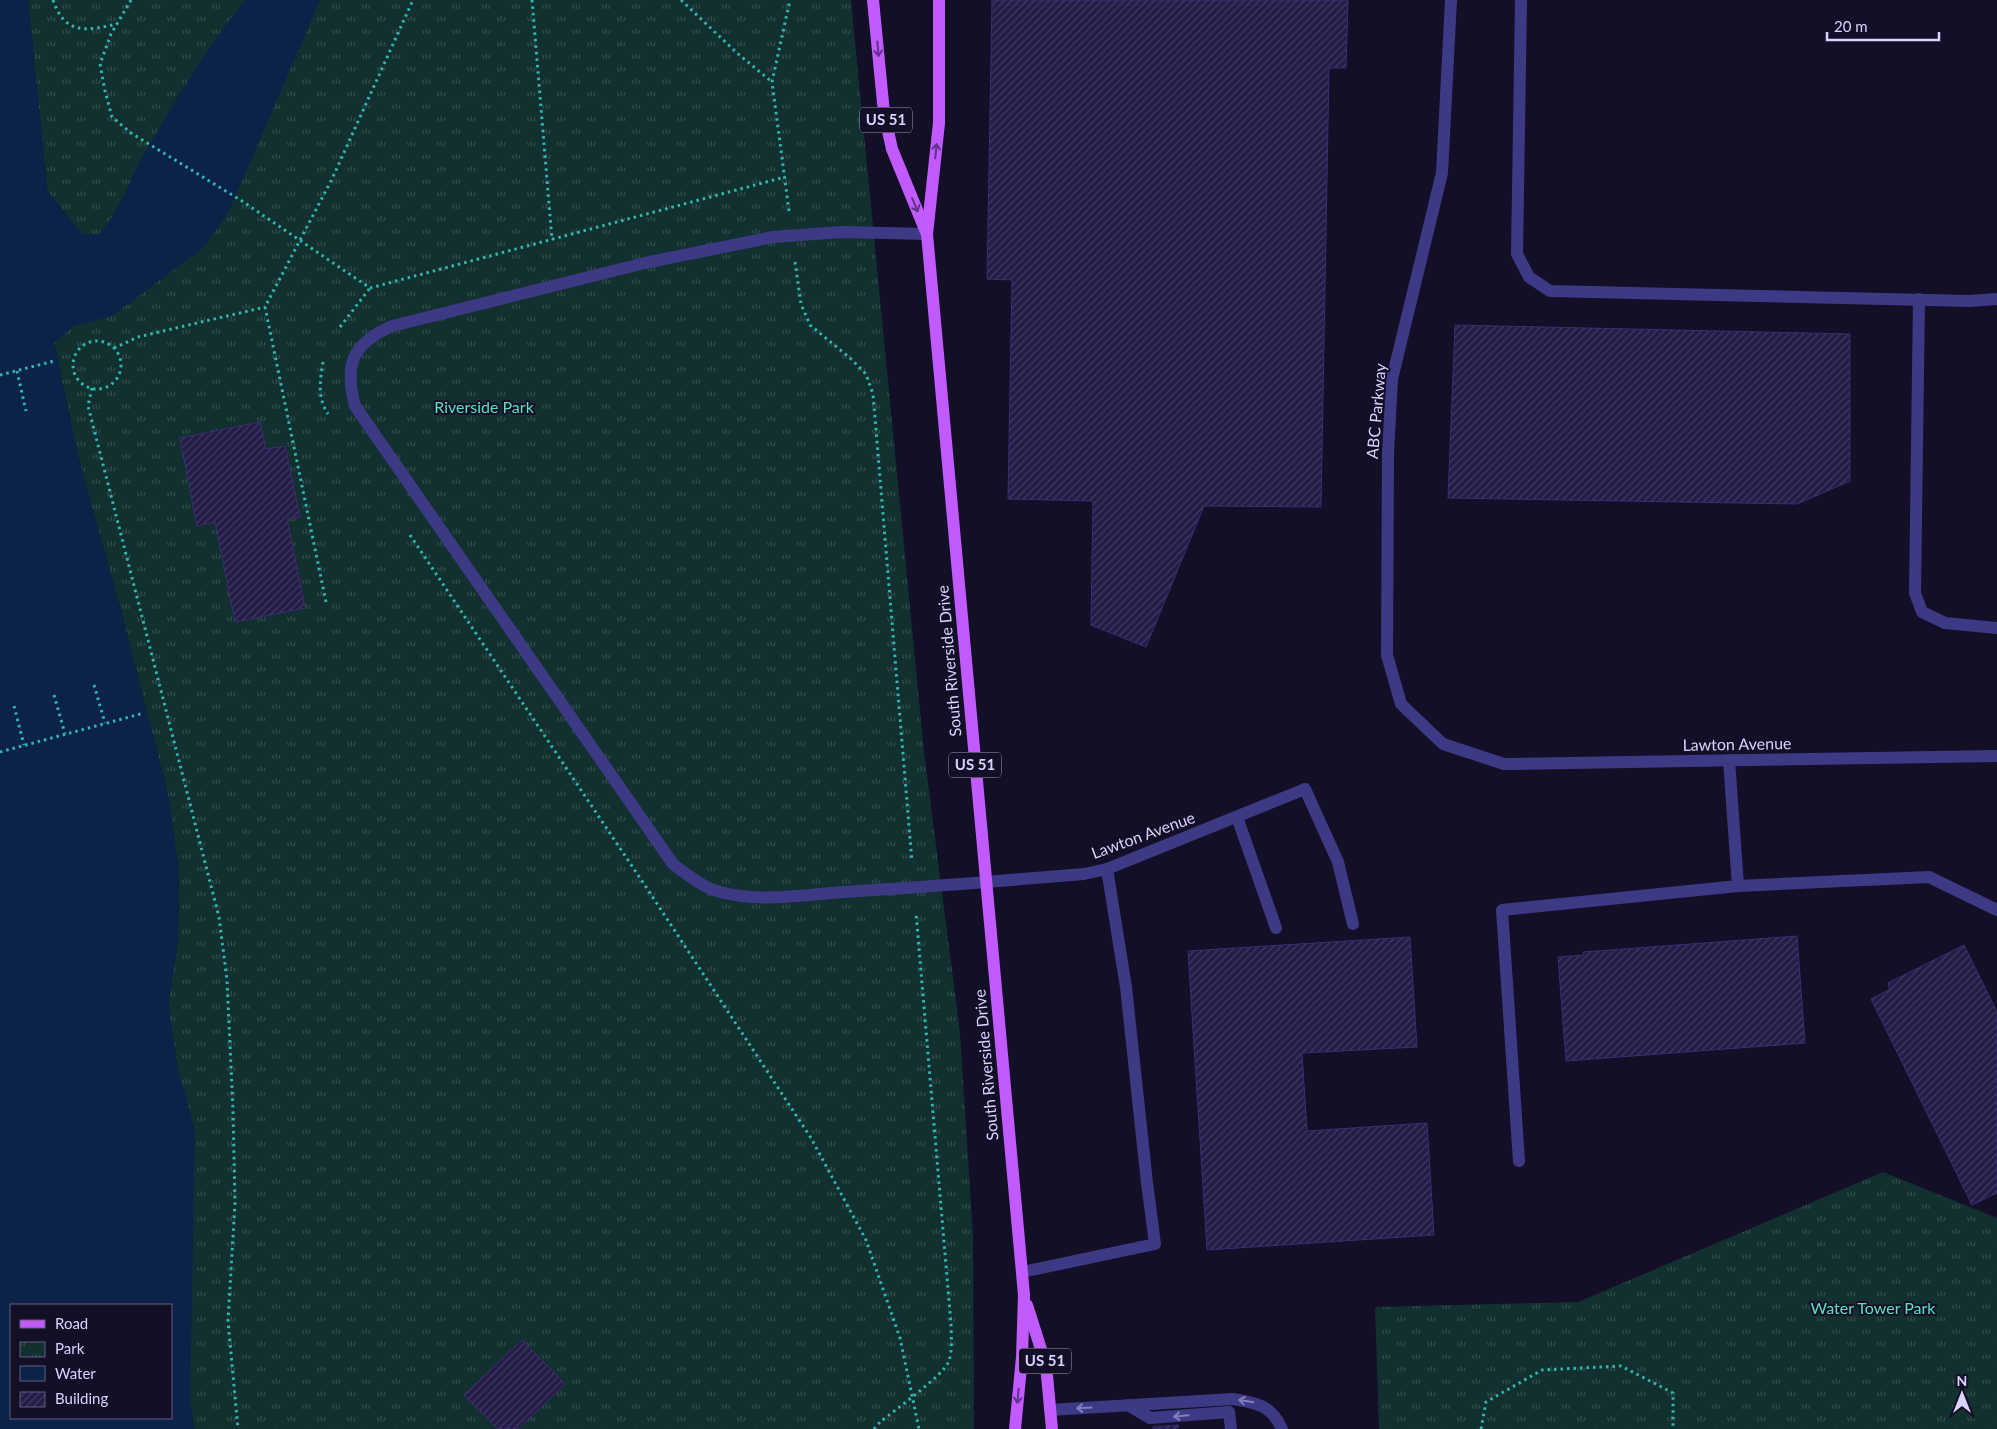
<svg xmlns="http://www.w3.org/2000/svg" width="1997" height="1429" font-family="Lato,sans-serif">
<style>
.park{fill:url(#park-tufts)}
.water{fill:#0c2248;fill-rule:evenodd}
.building{fill:url(#building-hatch);stroke:#3b2d73}
.lines{fill:none;stroke-linecap:round;stroke-linejoin:round}
.path{stroke:#2fb8b0;stroke-width:3;stroke-dasharray:2.5 4;stroke-linecap:butt}
.lane{stroke:#3d3a85;stroke-width:12}
.street{stroke:#3d3a85;stroke-width:12}
.primary{stroke:#c25bff;stroke-width:12}
.oneway{stroke:#623188}
.oneway2{stroke:#837fbc}
.labels{text-anchor:middle;stroke-width:4;stroke-linejoin:round;paint-order:stroke}
.shield{fill:#130f26;stroke:#9e99be;stroke-width:1}
.shield-label{font-size:15px;font-weight:bold;fill:#d9d4ff}
.park-label{font-size:16px;fill:#5fe0c0;stroke:#130f26}
.street-label{font-size:16px;fill:#d9d4ff;stroke:#130f26}
</style>
<defs>
<pattern id="park-tufts" width="24" height="20" patternUnits="userSpaceOnUse" patternTransform="scale(1.25)"><rect width="24" height="20" fill="#12302f"/><path d="M3 7l-1-3M5 7V3M7 7l1-3M15 17l-1-3M17 17v-4M19 17l1-3" fill="none" stroke="#344d4e"/></pattern>
<pattern id="building-hatch" width="6" height="6" patternUnits="userSpaceOnUse" patternTransform="scale(1.25)"><rect width="6" height="6" fill="#241b47"/><path d="M-1 1l2-2M0 6l6-6M5 7l2-2" fill="none" stroke="#433b63"/></pattern>
</defs>
<rect width="100%" height="100%" fill="#130f26"/>
<g class="park">
<polygon points="28,0 851,0 924,752 960,1033 973,1237 974,1429 194,1429 190,1402 177,1065 168,1003 178,941 179,871 168,795 122,615 77,453 54,342 47,190"/>
<polygon points="1883,1172 1997,1218 1997,1429 1379,1429 1375,1307 1578,1302"/>
</g>
<path class="water" d="M0,0H28L47,190L82,234L98,235C119,213 128,183 143,156C174,102 206,49 245,0H320L228,213L204,247L112,316L74,326L54,343L77,453L122,615L168,795L179,871L178,941L168,1003L177,1065L195,1131L190,1401L194,1429H0ZM11,1305H171V1418H11Z"/>
<g class="building">
<polygon points="992,0 1348,0 1346,68 1329,68 1321,507 1204,506 1146,647 1091,625 1093,501 1008,499 1012,280 987,279"/>
<polygon points="1455,325 1850,334 1850,481 1797,504 1448,498"/>
<polygon points="260,422 266,449 285,446 300,517 287,519 305,608 235,622 215,522 197,526 180,438"/>
<polygon points="1797,936 1805,1043 1566,1061 1558,957 1584,955 1583,952"/>
<polygon points="1410,937 1417,1047 1302,1053 1307,1131 1427,1123 1434,1235 1207,1250 1188,951"/>
<polygon points="1964,945 1997,1012 1997,1193 1972,1205 1871,999 1890,989 1888,983"/>
<polygon points="522,1340 565,1384 518,1429 498,1429 464,1395"/>
<polygon points="1178,1425 1178,1429 1153,1429 1153,1427"/>
</g>
<g class="lines">
<g class="path">
<path d="M53,0C65,35 86,31 117,24"/>
<polyline points="131,0 111,34 100,64 105,91 112,117 131,133 242,201 370,288 785,177"/>
<polyline points="532,0 552,240"/>
<polyline points="681,0 737,53 772,82"/>
<polyline points="789,211 772,82 790,0"/>
<polyline points="795,262 801,304 810,325 850,358 866,374 873,394 912,862"/>
<polyline points="340,327 370,288"/>
<circle cx="97" cy="365" r="24"/>
<polyline points="114,348 138,337 265,307"/>
<path d="M323,362C320,381 317,397 328,414"/>
<polyline points="17,371 26,411"/>
<polyline points="0,375 54,361"/>
<polyline points="92,388 88,406 219,917 227,980 233,1110 235,1203 228,1321 238,1429"/>
<polyline points="410,535 648,890 811,1138 866,1240 900,1338 919,1429"/>
<polyline points="326,602 265,307 332,179 413,0"/>
<polyline points="94,685 105,723"/>
<polyline points="54,695 65,734"/>
<polyline points="14,706 24,745"/>
<polyline points="0,752 144,713"/>
<path d="M874,1429L880,1422C894,1411 943,1375 948,1363C953,1352 951,1336 951,1324L916,913"/>
<polyline points="1481,1429 1486,1402 1542,1370 1621,1366 1673,1393 1673,1429"/>
</g>
<g class="lane">
<polyline points="1521,0 1517,254 1529,277 1550,291 1969,301 1997,299"/>
<path d="M927,234L841,232L773,237L649,262L392,326C352,344 344,364 355,406L673,864C685,873 697,883 711,889C750,904 803,895 844,892C891,889 939,886 986,882"/>
<polyline points="1919,299 1915,593 1922,612 1945,623 1997,628"/>
<polyline points="1305,789 1338,862 1353,924"/>
<polyline points="1237,817 1276,928"/>
<polyline points="1738,886 1929,877 1997,910"/>
<polyline points="1519,1161 1502,910 1738,886 1729,760"/>
<polyline points="1022,1272 1155,1244 1147,1183 1126,987 1107,869"/>
<polyline points="1128,1405 1150,1418 1229,1412 1231,1429"/>
<path d="M1050,1410L1233,1399C1257,1403 1271,1405 1282,1429"/>
</g>
<g class="street">
<polyline points="1451,0 1442,173 1392,379 1388,454 1387,655 1401,704 1443,744 1504,764 1997,756"/>
<polyline points="986,882 1084,874 1107,869 1305,789"/>
</g>
<g class="primary">
<polyline points="873,0 884,113 892,149 926,232"/>
<polyline points="939,0 939,123 927,234 1024,1295 1022,1357 1015,1429"/>
<polyline points="1027,1305 1046,1365 1052,1429"/>
</g>
</g>
<defs><path id="oneway-shaft" d="M-6 0H5M1.5-3L5.5 0L1.5 3" fill="none" stroke-width="1.6" stroke-linecap="round" stroke-linejoin="round" transform="scale(1.25)"/></defs>
<g class="oneway">
<use href="#oneway-shaft" transform="translate(878 49) rotate(85)"/>
<use href="#oneway-shaft" transform="translate(936 151) rotate(-84)"/>
<use href="#oneway-shaft" transform="translate(915 205) rotate(68)"/>
<use href="#oneway-shaft" transform="translate(1018 1396) rotate(95)"/>
</g>
<g class="oneway2">
<use href="#oneway-shaft" transform="translate(1246 1401) rotate(-171)"/>
<use href="#oneway-shaft" transform="translate(1084 1408) rotate(177)"/>
<use href="#oneway-shaft" transform="translate(1181 1416) rotate(175)"/>
</g>
<g class="labels">
<g class="shield">
<rect x="860" y="107.5" width="52" height="25" rx="4"/>
<rect x="949" y="752.5" width="52" height="25" rx="4"/>
<rect x="1019" y="1348.5" width="52" height="25" rx="4"/>
</g>
<g class="shield-label">
<text x="886" y="125">US 51</text>
<text x="975" y="770">US 51</text>
<text x="1045" y="1366">US 51</text>
</g>
<g class="park-label">
<text x="484" y="413">Riverside Park</text>
<text x="1873" y="1314">Water Tower Park</text>
</g>
<g class="street-label">
<text transform="translate(1376 411) rotate(-85)" y="6">ABC Parkway</text>
<text transform="translate(949 661) rotate(-95)" y="6">South Riverside Drive</text>
<text transform="translate(1737 744) rotate(-1)" y="6">Lawton Avenue</text>
<text transform="translate(1143 835) rotate(-20)" y="6">Lawton Avenue</text>
<text transform="translate(986 1065) rotate(-95)" y="6">South Riverside Drive</text>
</g>
</g>
<rect x="10" y="1304" width="162" height="115" fill="#130f26" stroke="#625e7d"/>
<rect x="20" y="1320" width="25" height="8" fill="#c25bff" stroke="#625e7d"/>
<text x="55" y="1329" font-size="15" fill="#d9d4ff">Road</text>
<rect x="20" y="1342" width="25" height="15" fill="url(#park-tufts)" stroke="#625e7d"/>
<text x="55" y="1354" font-size="15" fill="#d9d4ff">Park</text>
<rect x="20" y="1366" width="25" height="15" fill="#0c2248" stroke="#625e7d"/>
<text x="55" y="1379" font-size="15" fill="#d9d4ff">Water</text>
<rect x="20" y="1392" width="25" height="15" fill="url(#building-hatch)" stroke="#625e7d"/>
<text x="55" y="1404" font-size="15" fill="#d9d4ff">Building</text>
<g transform="translate(1962 1394)" stroke="#130f26" stroke-width="4" paint-order="stroke">
<path d="M0-4L9 19L0 12L-9 19Z" fill="#d9d4ff"/>
<text y="-8" font-size="14" font-weight="bold" text-anchor="middle" fill="#d9d4ff">N</text>
</g>
<path d="M1827 32v8h112v-8" fill="none" stroke="#d9d4ff" stroke-width="2.5"/>
<text x="1834" y="32" font-size="15" fill="#d9d4ff" stroke="#130f26" stroke-width="4" paint-order="stroke">20 m</text>
</svg>
